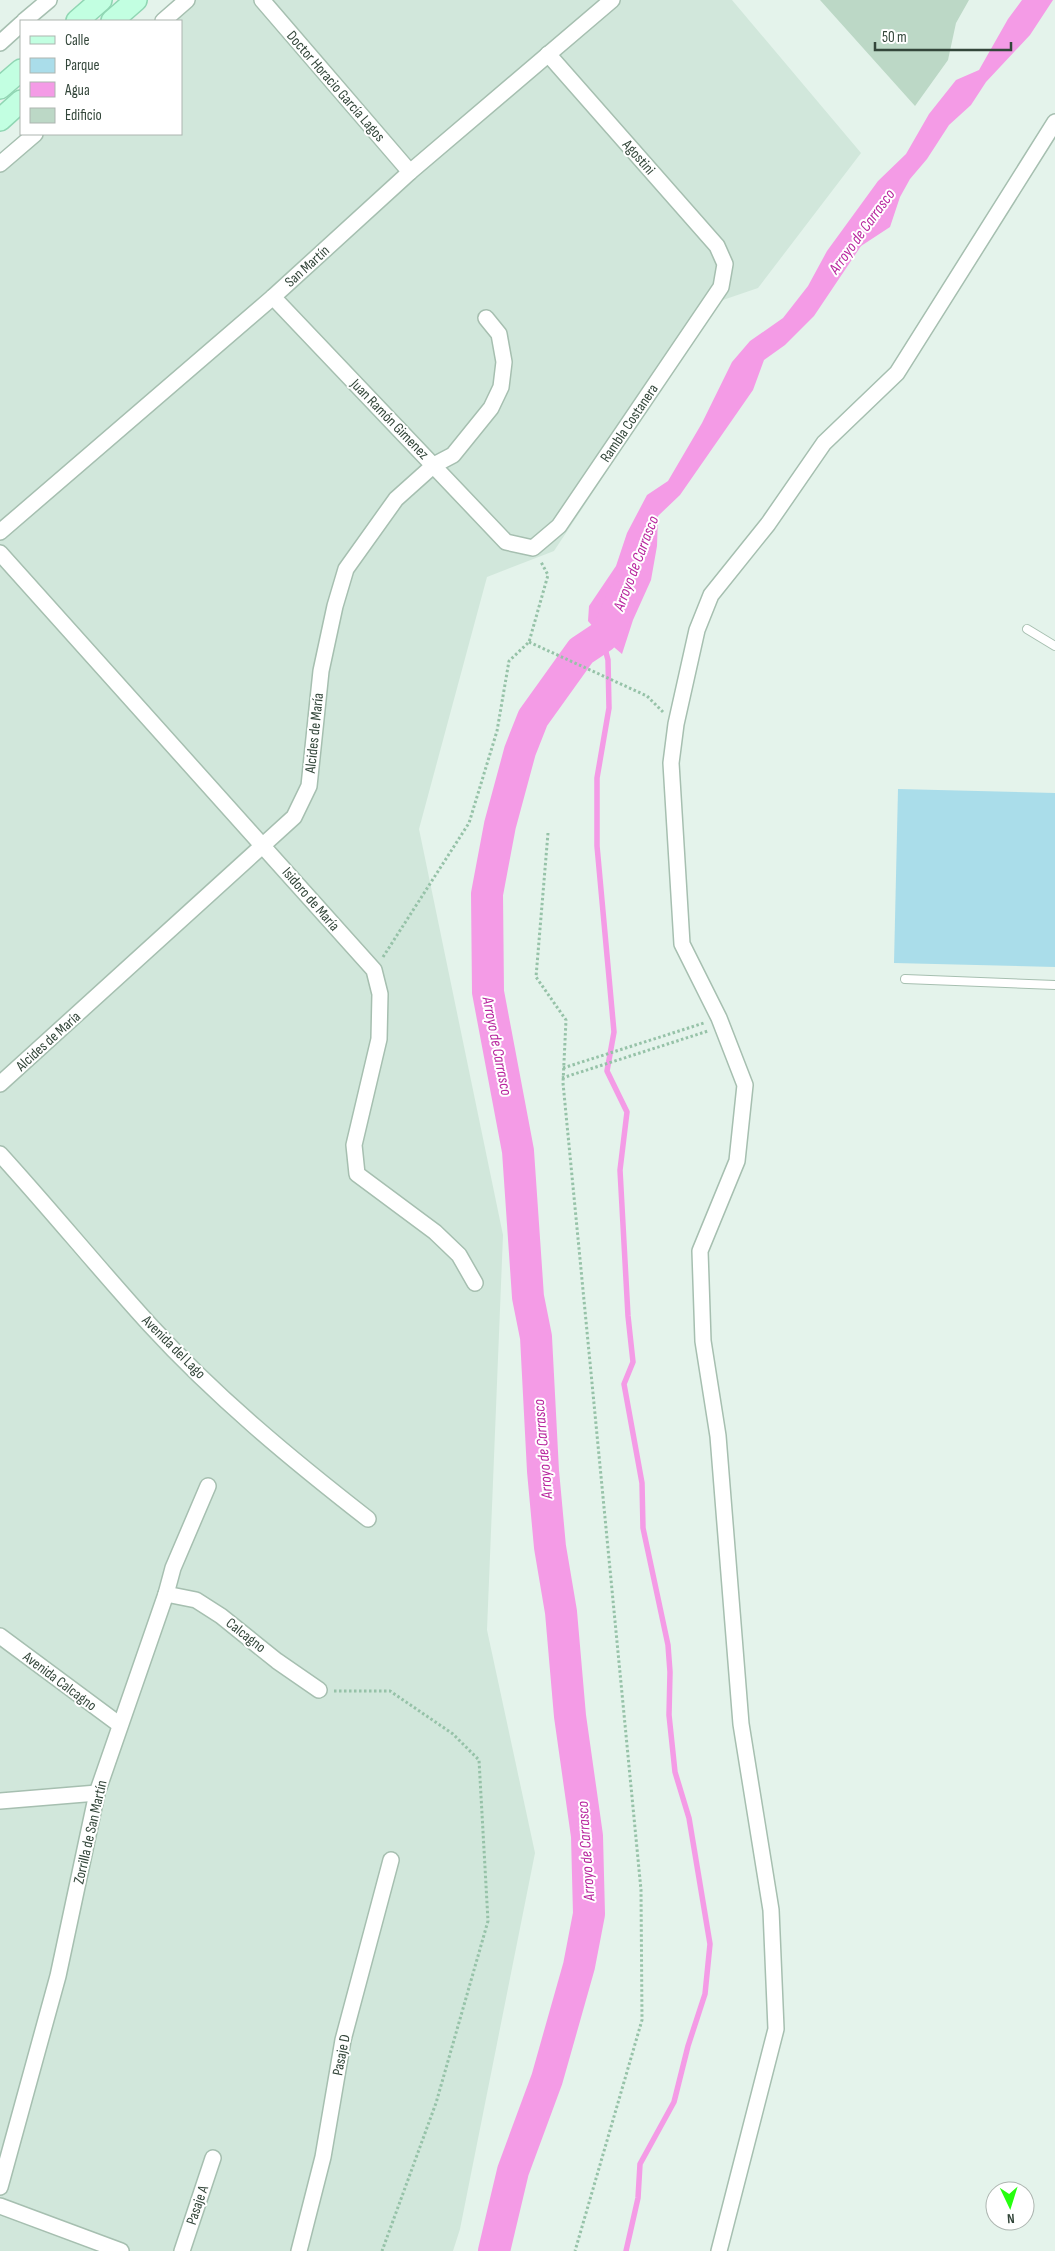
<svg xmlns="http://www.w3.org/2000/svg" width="1055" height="2251" font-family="'Sofia Sans Condensed',sans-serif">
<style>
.residential{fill:#d1e7db}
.green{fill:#aaddea}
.water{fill:#f49be6}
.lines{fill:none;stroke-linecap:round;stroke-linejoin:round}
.stream{stroke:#f49be6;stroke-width:5.5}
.river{stroke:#f49be6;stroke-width:32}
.building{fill:#bcd8c6}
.service-casing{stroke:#a6bfb0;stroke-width:10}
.minor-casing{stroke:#a6bfb0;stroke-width:18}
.secondary-casing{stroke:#90d6b3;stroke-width:24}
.path{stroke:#96c2a8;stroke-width:3;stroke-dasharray:2.5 2.5;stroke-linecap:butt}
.service{stroke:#fff;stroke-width:8}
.minor{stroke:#fff;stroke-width:15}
.secondary{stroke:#c2ffe1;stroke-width:21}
.labels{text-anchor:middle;stroke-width:4;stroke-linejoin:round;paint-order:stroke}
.street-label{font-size:15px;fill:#33463a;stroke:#fff}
.water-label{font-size:16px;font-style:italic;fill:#b8269e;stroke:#fff}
</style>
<rect width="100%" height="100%" fill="#e4f3eb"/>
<polygon class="residential" points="191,0 732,0 861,153 758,288 720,301 554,551 487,577 419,829 503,1235 487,1630 535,1853 460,2229 453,2251 0,2251 0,170 40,134 181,134 181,21 167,21"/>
<polygon class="green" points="898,789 1055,793 1055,967 894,963"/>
<polygon class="water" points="1022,0 1053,0 1030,35 986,82 971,105 949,125 927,159 910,179 900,197 890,227 861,246 814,316 785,345 764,360 753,390 680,495 658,516 657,546 651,580 633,620 622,654 602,637 588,621 589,606 616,566 627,533 647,495 668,481 702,423 732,362 750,341 783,318 808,286 827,251 878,181 906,154 929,114 956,80 979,70 1008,19"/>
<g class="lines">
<polyline class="stream" points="602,637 608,660 609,708 597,778 597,846 614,1032 607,1071 627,1112 620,1170 628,1316 633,1362 624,1384 642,1483 643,1528 668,1645 670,1672 669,1715 675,1772 689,1818 710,1944 705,1994 688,2046 674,2102 640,2164 638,2198 626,2251"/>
<polyline class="river" points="494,2251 513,2171 547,2079 579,1966 589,1914 587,1836 570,1716 561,1612 550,1547 543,1471 536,1337 528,1297 518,1151 488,992 487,894 500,825 520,751 533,718 581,651 602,637 609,629 623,597"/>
</g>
<polygon class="building" points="820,0 969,0 956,23 948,60 915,106"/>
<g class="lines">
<g class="service-casing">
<g id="service">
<polyline points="1027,629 1055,646"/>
<polyline points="905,979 1055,985"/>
</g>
</g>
<g class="minor-casing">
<g id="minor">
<polyline points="262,0 410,172"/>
<polyline points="24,21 49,0"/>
<polyline points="163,21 187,0"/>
<polyline points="0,43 21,24"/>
<polyline points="0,164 35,134"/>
<polyline points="273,297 506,542 533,548 559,526 721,287 725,264 717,246 548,54"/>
<polyline points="0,532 273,297 410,172 612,0"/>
<polyline points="0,553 374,970 380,994 379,1039 354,1145 357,1174 435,1232 459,1255 475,1283"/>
<polyline points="0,1084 294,817 309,786 321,671 335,606 346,569 396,499 434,465 453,455 491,408 501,387 504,362 499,334 486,318"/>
<path d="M0,1154C51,1210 99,1269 150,1325C216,1397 291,1459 368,1519"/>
<polyline points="166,1594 196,1600 221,1616 277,1661 319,1690"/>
<polyline points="0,1636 120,1725"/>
<polyline points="0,1801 97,1793"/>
<polyline points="0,2187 58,1976 97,1793 166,1594 173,1568 208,1486"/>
<polyline points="0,2206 121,2251"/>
<polyline points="182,2251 213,2158"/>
<polyline points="299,2251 323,2157 343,2040 391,1860"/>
<polyline points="719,2251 776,2029 771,1910 741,1724 718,1436 703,1341 700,1251 737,1161 745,1085 719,1018 682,944 671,763 676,724 697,630 711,595 768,524 824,443 897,373 1055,122"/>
</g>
</g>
<g class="secondary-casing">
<g id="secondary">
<polyline points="77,21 101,0"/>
<polyline points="112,21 136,0"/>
<polyline points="0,88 21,70"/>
<polyline points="0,120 21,101"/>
</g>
</g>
<g class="path">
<polyline points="529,642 647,696 663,712"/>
<polyline points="548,833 536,977 566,1020 563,1083 641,1890 642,2020 575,2251"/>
<polyline points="383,957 469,823 497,731 509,661 529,642 548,575 541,562"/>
<polyline points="563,1068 704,1023"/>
<polyline points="562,1078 708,1031"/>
<polyline points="334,1691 390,1691 453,1734 479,1760 488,1921 436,2103 382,2251"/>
</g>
<use href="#service" class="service"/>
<use href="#minor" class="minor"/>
<use href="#secondary" class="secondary"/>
</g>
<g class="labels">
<g class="street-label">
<text transform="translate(336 86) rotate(49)" y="5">Doctor Horacio García Lagos</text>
<text transform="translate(639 157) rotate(49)" y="5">Agostini</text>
<text transform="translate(307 266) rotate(-42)" y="5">San Martín</text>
<text transform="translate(390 419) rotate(46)" y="5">Juan Ramón Gimenez</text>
<text transform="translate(629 423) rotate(-56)" y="5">Rambla Costanera</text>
<text transform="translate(314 733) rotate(-84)" y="5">Alcides de María</text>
<text transform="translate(311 899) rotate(49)" y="5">Isidoro de María</text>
<text transform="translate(48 1041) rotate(-42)" y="5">Alcides de María</text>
<text transform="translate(174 1347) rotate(45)" y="5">Avenida del Lago</text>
<text transform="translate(246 1635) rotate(38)" y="5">Calcagno</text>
<text transform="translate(60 1681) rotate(37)" y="5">Avenida Calcagno</text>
<text transform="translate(90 1832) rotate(-77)" y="5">Zorrilla de San Martín</text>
<text transform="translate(341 2055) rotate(-79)" y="5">Pasaje D</text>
<text transform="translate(197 2205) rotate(-71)" y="5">Pasaje A</text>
</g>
<g class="water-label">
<text transform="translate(861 231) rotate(-54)" y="6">Arroyo de Carrasco</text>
<text transform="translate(635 563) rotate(-69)" y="6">Arroyo de Carrasco</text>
<text transform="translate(498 1046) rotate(79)" y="6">Arroyo de Carrasco</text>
<text transform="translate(542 1449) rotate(-95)" y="6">Arroyo de Carrasco</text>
<text transform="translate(585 1851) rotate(-94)" y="6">Arroyo de Carrasco</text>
</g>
</g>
<rect x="20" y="20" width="162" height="115" fill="#ffffff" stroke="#adb5b0"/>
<rect x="30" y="36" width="25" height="8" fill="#c2ffe1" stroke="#adb5b0"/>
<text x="65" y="45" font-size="15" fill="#33463a">Calle</text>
<rect x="30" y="58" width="25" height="15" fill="#aaddea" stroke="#adb5b0"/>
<text x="65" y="70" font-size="15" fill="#33463a">Parque</text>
<rect x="30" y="82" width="25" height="15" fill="#f49be6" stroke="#adb5b0"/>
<text x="65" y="95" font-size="15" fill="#33463a">Agua</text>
<rect x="30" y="108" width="25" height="15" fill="#bcd8c6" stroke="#adb5b0"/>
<text x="65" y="120" font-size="15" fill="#33463a">Edificio</text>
<g transform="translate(1010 2206) rotate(176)"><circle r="24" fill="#ffffff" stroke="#adb5b0"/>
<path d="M0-4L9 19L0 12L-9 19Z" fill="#26ff0f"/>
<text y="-8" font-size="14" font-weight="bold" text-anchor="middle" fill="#33463a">N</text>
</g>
<path d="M875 42v8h136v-8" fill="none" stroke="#33463a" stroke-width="2.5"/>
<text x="882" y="42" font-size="15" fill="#33463a" stroke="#ffffff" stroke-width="4" paint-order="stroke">50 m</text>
</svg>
